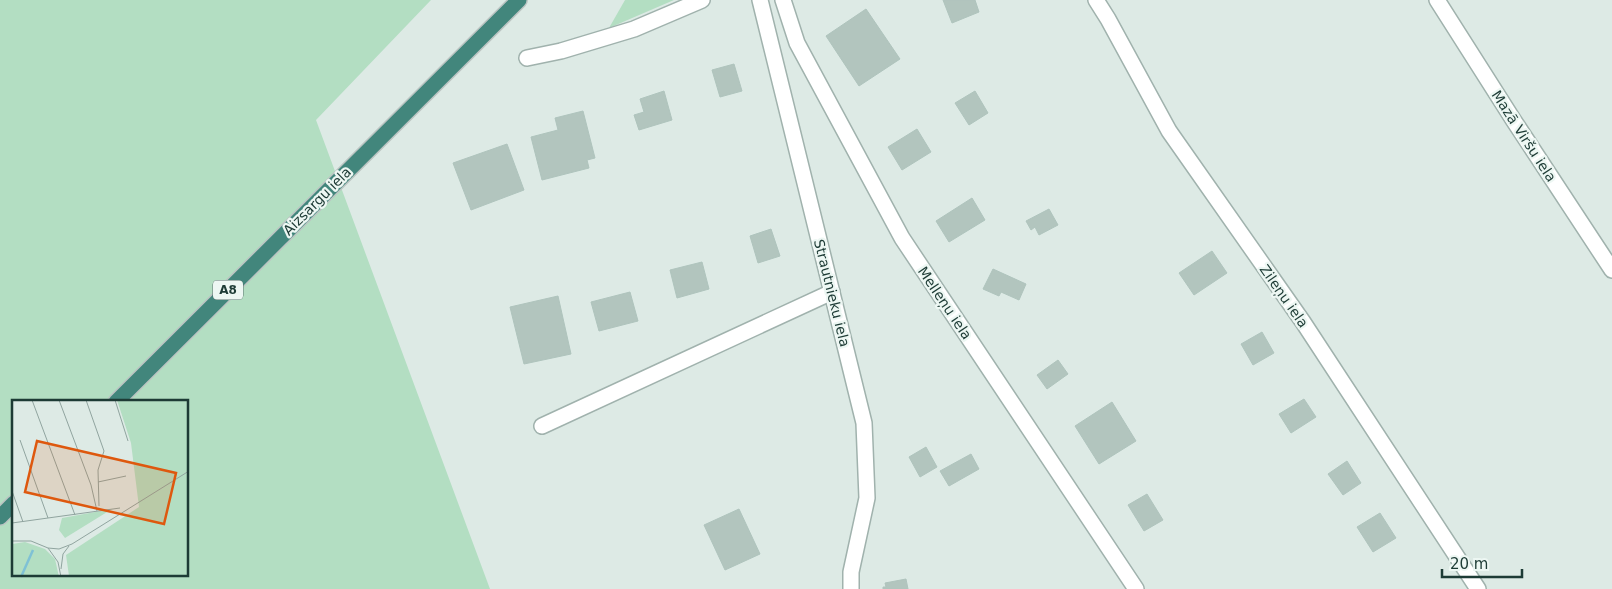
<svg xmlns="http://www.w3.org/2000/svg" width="1612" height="589" font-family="'DejaVu Sans',sans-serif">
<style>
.green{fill:#b3dec2;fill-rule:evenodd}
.building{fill:#b2c5be;stroke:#afc4bd}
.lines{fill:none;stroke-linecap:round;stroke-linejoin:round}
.minor-casing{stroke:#a0b2ad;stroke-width:18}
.trunk-casing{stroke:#bbc4c2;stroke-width:18}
.minor{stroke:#fff;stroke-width:15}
.trunk{stroke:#42867c;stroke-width:15}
.labels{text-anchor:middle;stroke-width:4.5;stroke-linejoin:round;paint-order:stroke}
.shield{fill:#edf7f3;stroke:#5b736e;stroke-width:1}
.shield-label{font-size:12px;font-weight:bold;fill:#1d3b35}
.street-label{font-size:14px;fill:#1d3b35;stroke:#edf7f3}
.inset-river{fill:none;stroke:#7fc1d5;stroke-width:2.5}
.inset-road{fill:none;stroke:#90a49f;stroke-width:1}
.view{fill:#de580e;fill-opacity:0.15;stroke:#de580e;stroke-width:2.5}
.inset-edge{fill:none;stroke:#1d3b35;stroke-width:2.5}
</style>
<rect width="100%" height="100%" fill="#ddeae5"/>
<g class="green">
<path d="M0,0H431L316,120L490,589H0ZM14,402H188V575H14Z"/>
<polygon points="625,0 674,0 609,28"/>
</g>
<g class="building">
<polygon points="943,0 975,0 979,12 952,23"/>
<polygon points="866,9 900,59 859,86 826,36"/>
<polygon points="734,64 742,91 720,97 712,70"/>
<polygon points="664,91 672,120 639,130 634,115 644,112 640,99"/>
<polygon points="975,91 988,113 969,125 955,103"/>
<polygon points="583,111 595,158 587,160 589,168 542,180 531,137 558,130 555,118"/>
<polygon points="917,129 931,152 902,170 888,147"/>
<polygon points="507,144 524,190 471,210 453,163"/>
<polygon points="972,198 985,220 949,242 936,221"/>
<polygon points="1049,209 1058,225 1039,235 1035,227 1031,230 1026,221"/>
<polygon points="771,229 780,256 758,263 750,236"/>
<polygon points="1212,251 1227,273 1194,295 1179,273"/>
<polygon points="702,262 709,289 677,298 670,270"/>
<polygon points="993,269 1026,284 1019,300 1001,292 999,296 983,289"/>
<polygon points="630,292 638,321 599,331 591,302"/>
<polygon points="558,296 571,354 524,364 510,307"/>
<polygon points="1262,332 1274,353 1253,365 1241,344"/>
<polygon points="1058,360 1068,374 1047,389 1037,375"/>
<polygon points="1304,399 1316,417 1291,433 1279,414"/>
<polygon points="1112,402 1136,441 1099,464 1075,426"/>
<polygon points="926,447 937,467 920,477 909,457"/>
<polygon points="971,454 979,469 949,486 940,471"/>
<polygon points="1347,461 1361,483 1343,495 1328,474"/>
<polygon points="1147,494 1163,520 1144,531 1128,505"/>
<polygon points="739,509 760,554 725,570 704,525"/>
<polygon points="1380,513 1396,538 1373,552 1357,527"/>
<polygon points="906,579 908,589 883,589 883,587 886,587 885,583"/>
</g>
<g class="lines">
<g class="minor-casing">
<g id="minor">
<polyline points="760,0 864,423 867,498 851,572 851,589"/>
<polyline points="783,0 797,43 902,238 1136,589"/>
<polyline points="1096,0 1108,19 1169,131 1303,322 1478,589"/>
<polyline points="1437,0 1514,121 1612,270"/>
<polyline points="527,58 561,51 634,29 702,0"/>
<polyline points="542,426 832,292"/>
</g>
</g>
<g class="trunk-casing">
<g id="trunk">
<polyline points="116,402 519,0"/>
<polyline points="0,517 14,503"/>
</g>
</g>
<use href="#minor" class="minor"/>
<use href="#trunk" class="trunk"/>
</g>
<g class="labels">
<rect class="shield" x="213" y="280.5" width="30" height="19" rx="4"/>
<g class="shield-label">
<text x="228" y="294">A8</text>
</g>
<g class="street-label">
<text transform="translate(1524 136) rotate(57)" y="5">Mazā Viršu iela</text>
<text transform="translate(317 201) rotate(-45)" y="5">Aizsargu iela</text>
<text transform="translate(832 293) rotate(76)" y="5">Strautnieku iela</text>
<text transform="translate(1284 296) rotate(55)" y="5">Zileņu iela</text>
<text transform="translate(945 303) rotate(56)" y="5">Melleņu iela</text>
</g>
</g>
<g transform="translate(12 400)">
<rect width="176" height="176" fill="#ddeae5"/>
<path d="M105,0H176V176H57L54,155L127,107L119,43ZM100,109L53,138L47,130L50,118ZM13,142L33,149L43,159L47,177H0V144Z" fill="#b3dec2"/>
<path class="inset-river" d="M9,177L21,150"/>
<path class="inset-road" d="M20,0L63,115M47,0L79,85L85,111M74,0L92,51L86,70L87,106M103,0L116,41M8,40L36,118M86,82L114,76M0,91L11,122M0,123L108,108M0,141H19L36,148L46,162L49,177M36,148L47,149L60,144L177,71M49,169L51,154L57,146"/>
<path class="view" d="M25,41L164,73L152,124L13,92Z"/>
<rect width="176" height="176" class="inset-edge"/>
</g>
<path d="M1442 569v8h80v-8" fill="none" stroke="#1d3b35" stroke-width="2.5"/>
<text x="1450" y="569" font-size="15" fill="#1d3b35" stroke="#edf7f3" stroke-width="4" paint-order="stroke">20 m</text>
</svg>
